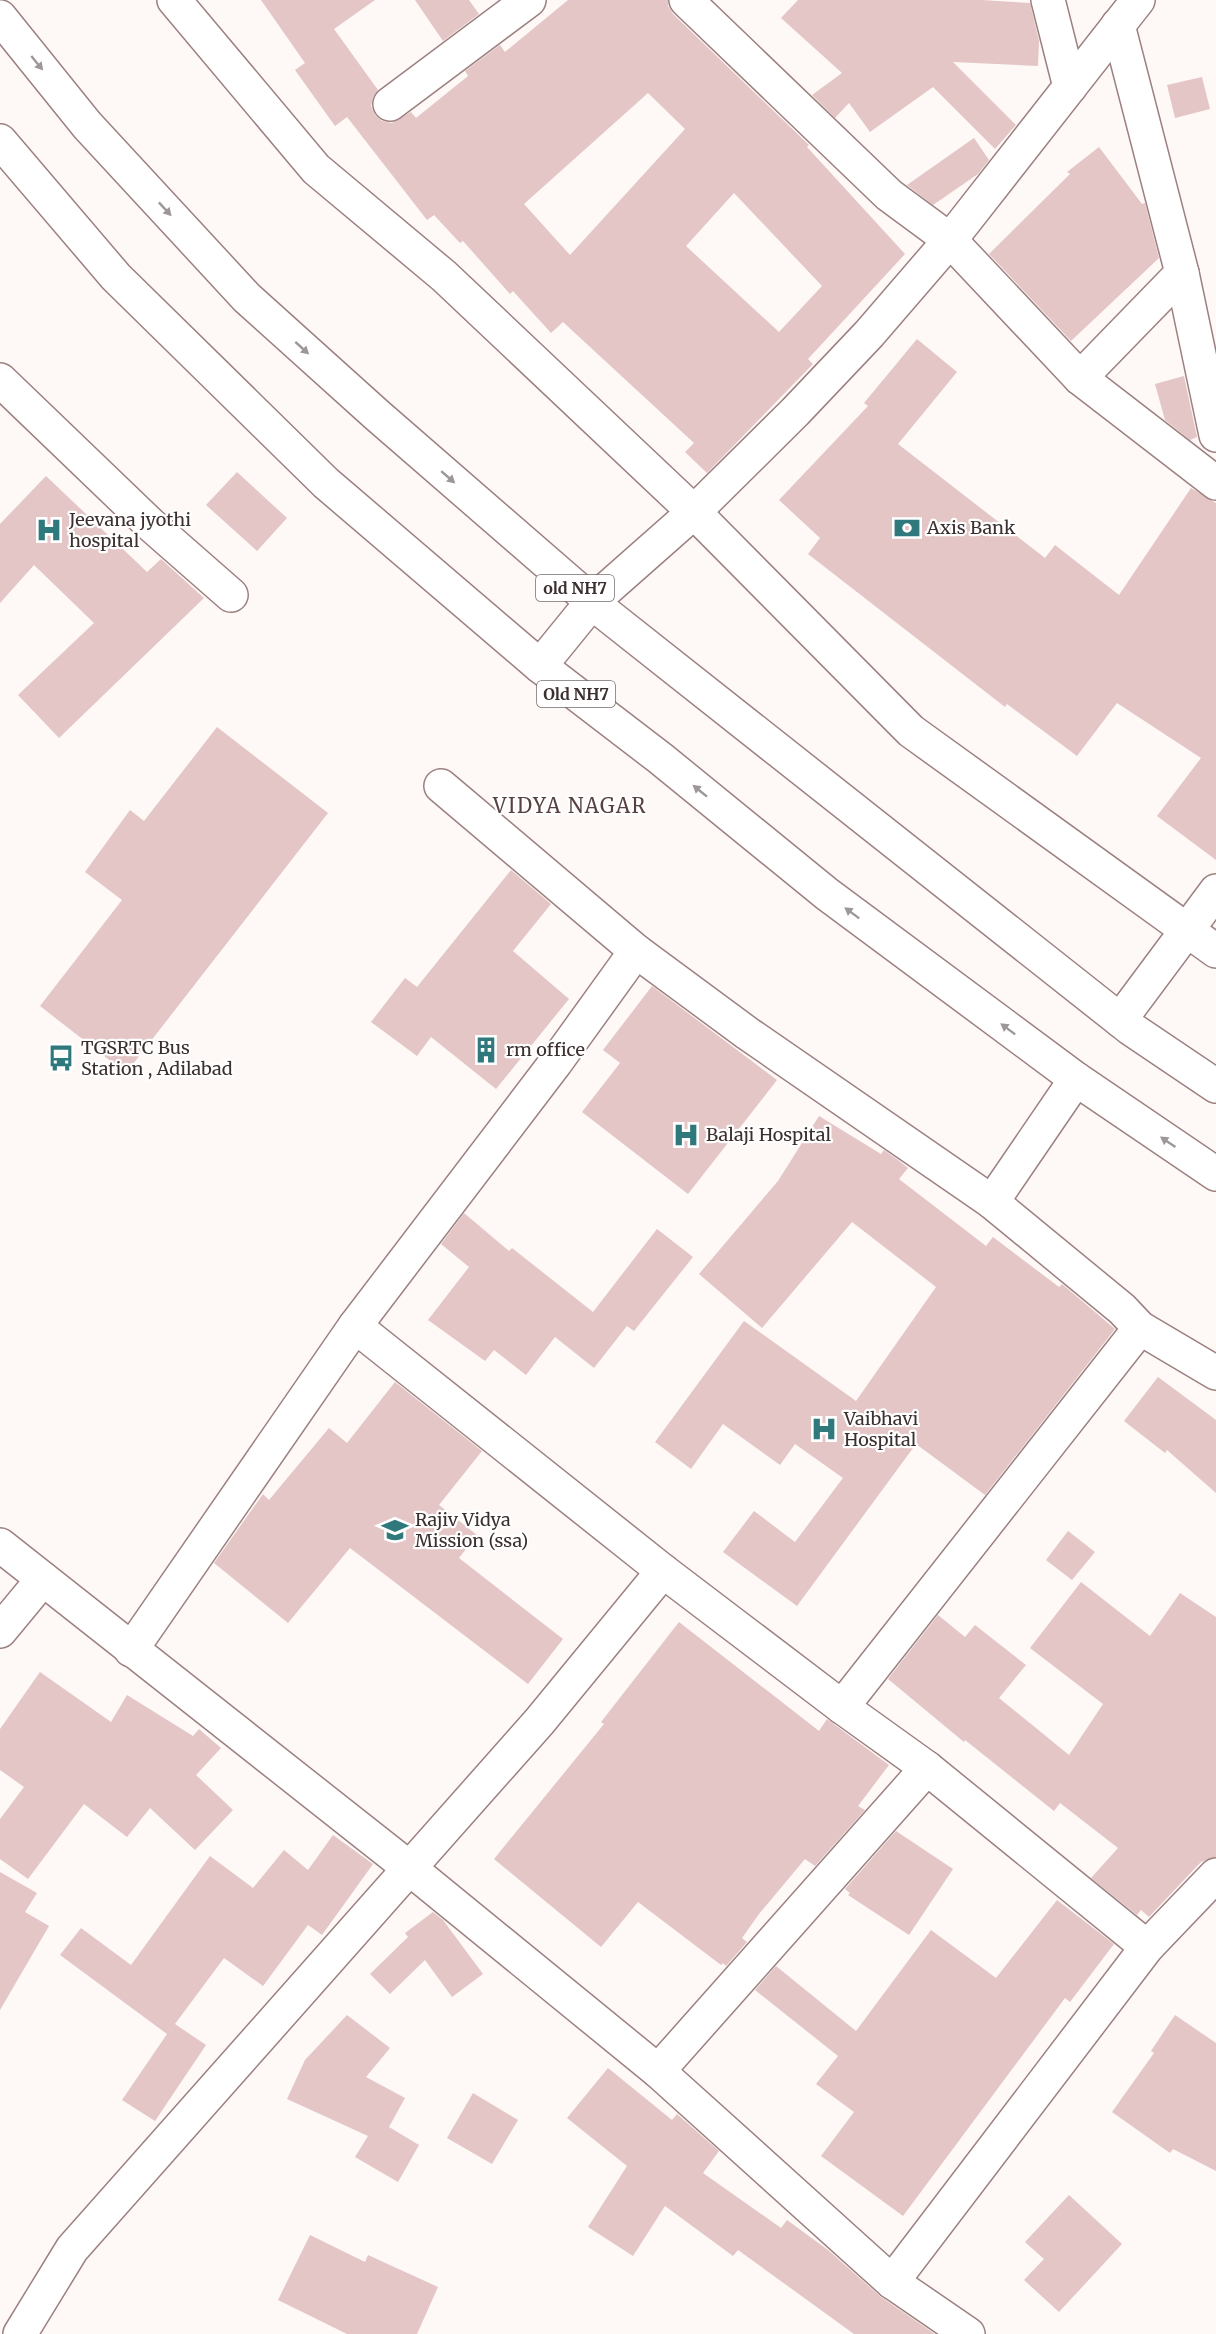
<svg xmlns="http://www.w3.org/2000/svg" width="1216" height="2334" font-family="Merriweather,serif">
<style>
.building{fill:#e3c6c5;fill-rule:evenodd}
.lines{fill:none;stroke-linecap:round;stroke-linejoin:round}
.minor-casing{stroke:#9c8180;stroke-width:36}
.major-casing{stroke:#9c8180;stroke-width:36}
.minor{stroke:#fff;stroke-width:33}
.major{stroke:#fff;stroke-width:33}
.oneway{fill:#9d9797}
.labels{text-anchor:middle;stroke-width:4.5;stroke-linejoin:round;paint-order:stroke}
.shield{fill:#fff;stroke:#766d6d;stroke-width:1.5}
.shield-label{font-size:16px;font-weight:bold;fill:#3b2f2f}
.poi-label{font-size:18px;fill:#3b2f2f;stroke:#fff;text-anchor:start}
.neighbourhood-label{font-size:20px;letter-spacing:1.5px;fill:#584141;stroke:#fff}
</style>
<rect width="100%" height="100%" fill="#fef8f7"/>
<g class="building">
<path d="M261,0H375L334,29L378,90L373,97L371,106L375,115L382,121L392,123L411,112L416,118L468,76L465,71L500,45L505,52L568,0H668V6L673,14L809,145L807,147L905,254L808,359L813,364L707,473L685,452L694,443L563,322L551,333L513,291L510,294L463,241L460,243L434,215L427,220L347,117L335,126L295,70L305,63ZM648,93L685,129L570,255L524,204ZM734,193L822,286L779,332L686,246Z"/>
<polygon points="415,0 469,0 479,14 443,41"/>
<polygon points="798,0 982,0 1030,3 1039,41 1038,66 953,62 1016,125 995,149 933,87 870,132 849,103 835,118 812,95 842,73 781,18"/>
<polygon points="1202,77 1210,109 1175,118 1167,85"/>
<polygon points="974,138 989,160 978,174 933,205 907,185"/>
<polygon points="1099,147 1142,204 1145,203 1159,258 1071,341 989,254 1070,174 1067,172"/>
<polygon points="917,339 957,372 898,444 1045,558 1055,545 1119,595 1191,488 1216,503 1216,860 1157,816 1201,758 1117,703 1077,756 1007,704 1005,707 808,554 820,538 779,500 868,406 864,403"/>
<polygon points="1184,376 1197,437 1190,440 1165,420 1155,384"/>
<polygon points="237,472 287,518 257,551 206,505"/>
<polygon points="46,476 147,572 161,559 204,598 59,738 18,695 94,623 34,565 0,603 0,524"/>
<polygon points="217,727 328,813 126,1073 40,1006 122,900 85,872 130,810 144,821"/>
<polygon points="511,870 551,904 513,951 569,999 496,1089 431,1037 417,1056 371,1022 405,978 417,987"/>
<polygon points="652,986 777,1080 688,1194 582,1112 620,1063 603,1050"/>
<polygon points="819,1116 881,1154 884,1150 898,1160 908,1168 899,1179 986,1246 993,1237 1059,1287 1062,1284 1115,1329 985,1495 916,1444 797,1606 723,1552 754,1511 795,1542 843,1478 795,1444 780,1465 723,1424 691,1469 655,1442 744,1321 856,1401 936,1287 852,1222 762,1328 699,1274 778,1181"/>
<polygon points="464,1213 509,1251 512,1248 593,1312 657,1229 693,1257 634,1331 627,1326 594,1368 555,1337 526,1375 494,1350 485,1361 428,1320 469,1267 441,1244"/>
<polygon points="1158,1377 1216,1420 1216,1493 1167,1450 1165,1453 1124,1421"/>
<polygon points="395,1382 482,1451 439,1505 477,1535 459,1558 563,1639 528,1684 350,1548 288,1623 214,1563 263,1494 269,1500 329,1428 347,1443"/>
<polygon points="1068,1531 1095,1552 1072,1580 1046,1560"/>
<polygon points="1081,1582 1150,1636 1180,1593 1216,1617 1216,1857 1201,1862 1149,1917 1141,1910 1137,1915 1091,1878 1118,1848 1060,1803 1054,1811 965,1740 964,1742 888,1679 938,1615 965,1637 975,1625 1026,1665 999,1698 1069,1755 1103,1704 1030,1648"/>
<polygon points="679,1622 819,1731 827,1719 889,1765 858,1806 865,1810 815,1866 805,1859 759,1914 742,1938 747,1942 726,1966 723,1963 721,1965 638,1902 601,1947 494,1859 604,1724 601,1722"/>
<polygon points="40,1672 111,1722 127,1695 193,1736 199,1729 221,1748 196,1775 233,1810 195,1850 150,1808 127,1837 84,1804 28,1879 0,1859 0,1819 24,1787 0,1770 0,1729"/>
<polygon points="896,1831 953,1869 909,1935 848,1895 850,1893 845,1889"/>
<polygon points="333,1835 373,1864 322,1935 308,1925 263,1986 224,1958 175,2024 206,2045 155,2121 122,2100 167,2034 60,1955 81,1928 131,1965 210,1856 253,1888 284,1850 308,1870"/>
<polygon points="0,1872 37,1893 25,1912 49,1926 0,2010"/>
<polygon points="1057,1900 1114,1944 1070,2002 1065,1998 903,2216 821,2156 854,2112 816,2084 838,2056 755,1990 776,1966 856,2031 931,1930 996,1978"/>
<polygon points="433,1912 443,1920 483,1974 452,1997 425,1960 390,1994 370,1974 408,1937 405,1933"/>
<polygon points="347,2015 390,2048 366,2077 405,2098 389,2127 419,2145 398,2182 355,2157 368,2136 287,2099 305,2060"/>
<polygon points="1175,2015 1216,2043 1216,2171 1173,2149 1170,2153 1112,2112 1154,2053 1151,2051"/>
<polygon points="608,2068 672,2120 677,2114 719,2151 703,2173 781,2228 787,2220 828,2250 881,2297 935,2334 854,2334 738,2250 733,2256 665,2206 633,2256 588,2227 627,2166 567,2118"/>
<polygon points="473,2093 518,2120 492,2164 447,2138"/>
<polygon points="1069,2195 1122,2244 1059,2312 1024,2280 1044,2259 1025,2242"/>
<polygon points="310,2235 365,2262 368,2255 438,2287 417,2334 347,2334 278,2300"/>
</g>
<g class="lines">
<g class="minor-casing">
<g id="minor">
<polyline points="174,0 316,169 444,276 694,512 911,731 1216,951"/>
<polyline points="686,0 889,195 950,240 1080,378 1216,483"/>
<polyline points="1048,0 1070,87"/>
<polyline points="1118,25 1182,273 1216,435"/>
<polyline points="390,104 529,0"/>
<polyline points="1080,378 1182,273"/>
<polyline points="0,380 150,524 231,595"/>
<polyline points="540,666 592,602 694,512 795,412 869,334 950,240 1138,0"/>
<polyline points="441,786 636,951 747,1033 992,1202 1122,1309 1140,1328 1216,1373"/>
<polyline points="1120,1020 1216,891"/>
<polyline points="992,1202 1076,1079"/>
<polyline points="355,1326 663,1571 842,1707 927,1768 1147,1947"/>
<polyline points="0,1545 408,1867 658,2071 892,2282 968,2334"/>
<polyline points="0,1631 43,1579"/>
<polyline points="131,1650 355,1326 556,1062 636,951"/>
<polyline points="842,1707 1140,1328"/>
<polyline points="658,2071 927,1768"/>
<polyline points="892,2282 1147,1947 1216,1875"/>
<polyline points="20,2334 72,2249 539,1722 663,1571"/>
</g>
</g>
<g class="major-casing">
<g id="major">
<polyline points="0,17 87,125 247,298 377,415 605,613 1130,1028 1216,1086"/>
<polyline points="0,141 116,277 326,483 540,666 660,758 827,894 1076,1079 1216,1174"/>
</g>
</g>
<use href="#minor" class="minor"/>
<use href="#major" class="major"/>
</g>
<defs><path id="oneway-solid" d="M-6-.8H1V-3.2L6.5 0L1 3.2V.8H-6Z" transform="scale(1.5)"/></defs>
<g class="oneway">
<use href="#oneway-solid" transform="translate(37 63) rotate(51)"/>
<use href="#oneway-solid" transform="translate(165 209) rotate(47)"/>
<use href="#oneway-solid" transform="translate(302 348) rotate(42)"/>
<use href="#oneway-solid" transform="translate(448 477) rotate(41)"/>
<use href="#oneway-solid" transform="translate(700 791) rotate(-141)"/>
<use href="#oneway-solid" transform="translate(852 913) rotate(-143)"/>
<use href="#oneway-solid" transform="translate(1008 1029) rotate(-143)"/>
<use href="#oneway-solid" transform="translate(1168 1142) rotate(-146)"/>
</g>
<defs>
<g id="bank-bare" transform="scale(2.07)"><path d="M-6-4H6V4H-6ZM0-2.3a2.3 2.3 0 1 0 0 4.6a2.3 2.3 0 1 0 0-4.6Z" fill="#2f797d" stroke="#fff" stroke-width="2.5" paint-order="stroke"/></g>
<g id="hospital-bare" transform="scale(2.07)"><path d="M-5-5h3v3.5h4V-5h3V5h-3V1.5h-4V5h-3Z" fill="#2f797d" stroke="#fff" stroke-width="2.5" paint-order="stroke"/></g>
<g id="building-bare" transform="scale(2.07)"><path d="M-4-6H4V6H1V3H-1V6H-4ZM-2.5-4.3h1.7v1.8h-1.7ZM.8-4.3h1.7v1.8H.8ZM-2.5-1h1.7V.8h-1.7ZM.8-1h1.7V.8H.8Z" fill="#2f797d" stroke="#fff" stroke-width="2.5" paint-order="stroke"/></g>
<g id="bus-bare" transform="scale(2.07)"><path d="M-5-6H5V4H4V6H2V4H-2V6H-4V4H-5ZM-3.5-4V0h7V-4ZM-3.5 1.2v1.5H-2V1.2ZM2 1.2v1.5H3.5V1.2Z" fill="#2f797d" stroke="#fff" stroke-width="2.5" paint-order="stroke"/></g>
<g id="school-bare" transform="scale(2.07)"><path d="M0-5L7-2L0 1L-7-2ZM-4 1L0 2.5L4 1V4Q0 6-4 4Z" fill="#2f797d" stroke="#fff" stroke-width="2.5" paint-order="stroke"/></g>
</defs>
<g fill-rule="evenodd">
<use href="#bank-bare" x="907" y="528"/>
<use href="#hospital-bare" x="49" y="530"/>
<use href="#building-bare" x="486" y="1050"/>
<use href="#bus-bare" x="61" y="1058"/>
<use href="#hospital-bare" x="686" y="1135"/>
<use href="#hospital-bare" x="824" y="1429"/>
<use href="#school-bare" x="395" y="1530"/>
</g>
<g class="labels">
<g class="shield">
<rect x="536" y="575" width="78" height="26" rx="4.5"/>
<rect x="537" y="681" width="78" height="26" rx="4.5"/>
</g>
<g class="shield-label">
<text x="575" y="594">old NH7</text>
<text x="576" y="700">Old NH7</text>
</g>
<g class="poi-label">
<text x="69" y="526">Jeevana jyothi<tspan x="69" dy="21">hospital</tspan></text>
<text x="927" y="534">Axis Bank</text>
<text x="81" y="1054">TGSRTC Bus<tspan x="81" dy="21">Station , Adilabad</tspan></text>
<text x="506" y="1056">rm office</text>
<text x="706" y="1141">Balaji Hospital</text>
<text x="844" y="1425">Vaibhavi<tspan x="844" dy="21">Hospital</tspan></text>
<text x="415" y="1526">Rajiv Vidya<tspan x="415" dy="21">Mission (ssa)</tspan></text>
</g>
<g class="neighbourhood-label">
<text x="570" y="813">VIDYA NAGAR</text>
</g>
</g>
</svg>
